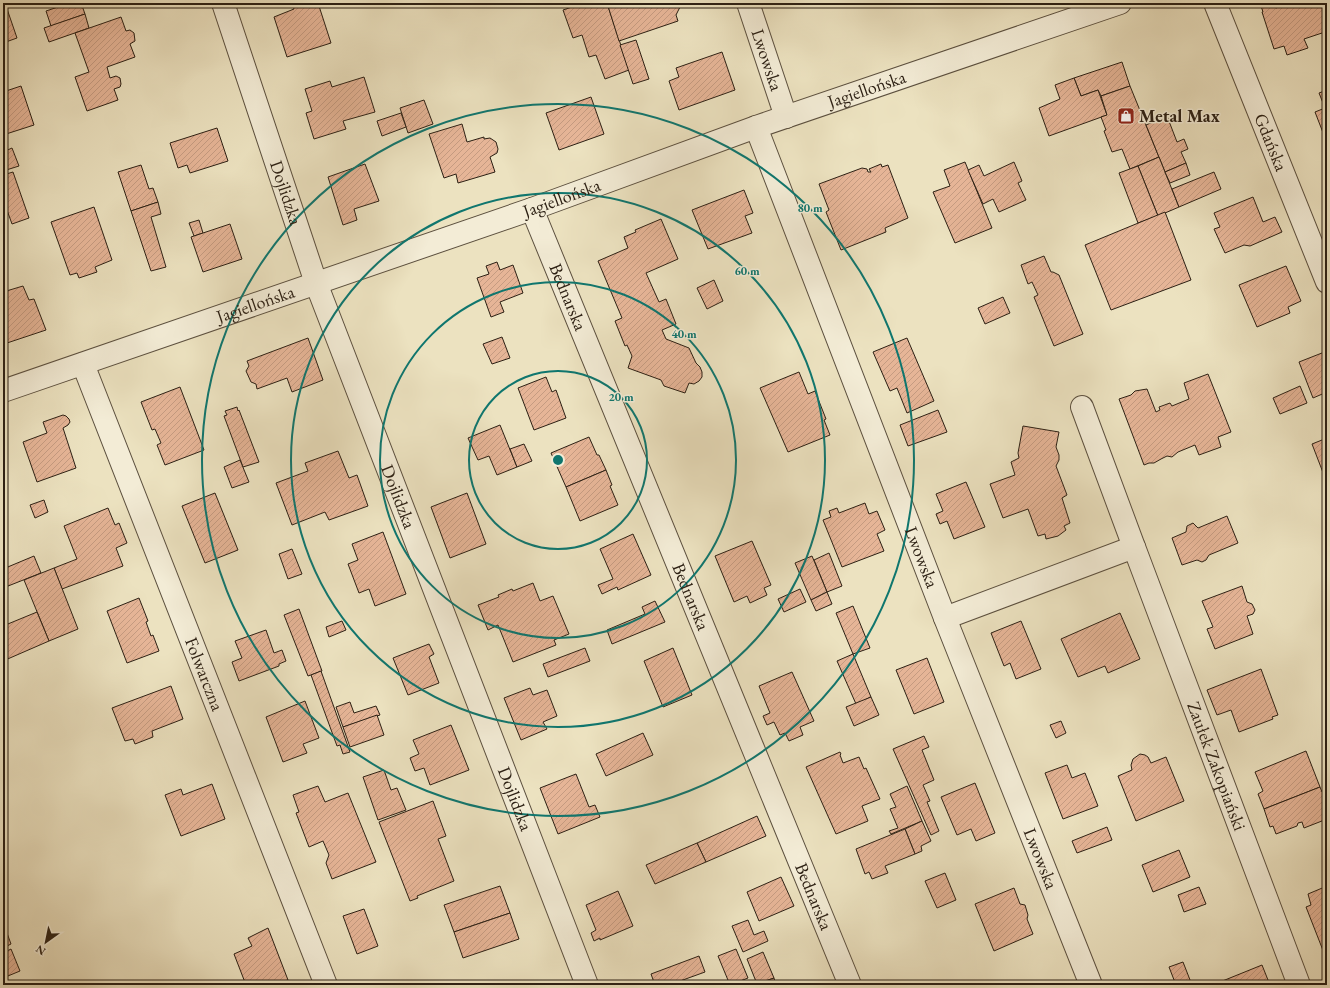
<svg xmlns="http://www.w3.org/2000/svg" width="1330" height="988" font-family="'EB Garamond',serif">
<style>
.building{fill:url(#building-hatch);stroke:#2c2014}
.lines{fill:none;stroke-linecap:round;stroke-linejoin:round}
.minor-casing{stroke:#5c503f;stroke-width:24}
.minor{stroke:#f3ecd6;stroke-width:22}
.ring{fill:none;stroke:#0f766e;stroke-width:2}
.labels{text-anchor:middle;stroke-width:3;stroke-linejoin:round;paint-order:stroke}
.street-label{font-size:18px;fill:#2c2014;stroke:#f3ecd6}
.poi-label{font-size:18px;font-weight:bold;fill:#2c2014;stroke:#f3ecd6;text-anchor:start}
.centre{fill:#0f766e;stroke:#f3ecd6;stroke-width:2}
.ring-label{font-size:12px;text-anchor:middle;font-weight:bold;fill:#0f766e;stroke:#f3ecd6;stroke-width:3;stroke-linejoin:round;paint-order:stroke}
</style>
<defs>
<pattern id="building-hatch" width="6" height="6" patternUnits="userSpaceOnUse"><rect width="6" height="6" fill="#e6b597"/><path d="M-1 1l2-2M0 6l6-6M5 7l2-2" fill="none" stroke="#c59b81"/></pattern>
</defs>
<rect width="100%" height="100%" fill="#ece2c0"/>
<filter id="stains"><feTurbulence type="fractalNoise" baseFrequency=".005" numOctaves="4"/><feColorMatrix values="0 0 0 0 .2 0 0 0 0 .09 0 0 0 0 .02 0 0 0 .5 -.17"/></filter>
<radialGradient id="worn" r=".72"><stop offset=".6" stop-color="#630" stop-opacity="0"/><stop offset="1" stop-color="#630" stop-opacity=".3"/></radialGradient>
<g class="building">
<polygon points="3,3 5,3 17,38 3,43"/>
<polygon points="70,3 81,3 85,14 51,26 46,11"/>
<polygon points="301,3 318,3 331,43 287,57 274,17 294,9 293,6"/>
<polygon points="584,3 607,3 629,70 605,79 596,55 589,57 582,35 573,38 563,10"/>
<polygon points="607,3 678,3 680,7 676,15 678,21 619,41"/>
<polygon points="1270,3 1274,3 1276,8 1289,3 1327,3 1327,29 1324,30 1325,32 1304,39 1308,48 1287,55 1284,46 1274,49 1262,12 1263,12 1261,6"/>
<polygon points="85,14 89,28 49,42 44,28"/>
<polygon points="121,17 126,31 130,30 134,33 135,41 130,44 135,57 107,67 110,78 116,76 120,78 121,84 120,87 114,89 118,100 87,111 75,77 89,72 75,33"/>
<polygon points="636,40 649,79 633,84 620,45"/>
<polygon points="722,52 735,90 679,110 669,81 679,77 676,68"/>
<polygon points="1122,62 1130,86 1101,96 1098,90 1081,96 1074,78"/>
<polygon points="364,77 375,112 343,121 346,129 314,139 306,113 312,111 305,89 330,81 332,87"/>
<polygon points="1074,78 1081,96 1098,90 1107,115 1049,136 1039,108 1060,99 1055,85"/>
<polygon points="21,86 34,125 3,135 3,92"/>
<polygon points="1130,86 1159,157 1130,169 1122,149 1112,152 1104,131 1106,130 1101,117 1107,115 1101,96"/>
<polygon points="1327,90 1327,143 1315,112 1325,108 1319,93"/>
<polygon points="591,97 604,134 559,150 546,113"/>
<polygon points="424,100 433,124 408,133 400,108"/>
<polygon points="401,113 406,127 382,136 377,121"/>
<polygon points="1167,116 1177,142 1184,139 1188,149 1181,152 1186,163 1165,172 1146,125"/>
<polygon points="462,124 467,142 484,137 484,139 490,138 496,142 498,149 497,153 490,157 495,172 458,183 456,174 444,178 429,134"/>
<polygon points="217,128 228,161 190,173 187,165 178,168 170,143"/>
<polygon points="12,148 19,166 3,171 3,152"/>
<polygon points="1159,157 1179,207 1158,216 1138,166"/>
<polygon points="965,162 992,228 955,243 933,192 950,186 944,170"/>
<polygon points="1014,162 1022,181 1018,183 1026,200 999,212 993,199 983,204 968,170 979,165 984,176"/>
<polygon points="1186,163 1190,175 1170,183 1165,172"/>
<polygon points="365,164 379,201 354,209 357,220 343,225 328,177"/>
<polygon points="881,164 882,167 888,165 908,218 885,228 886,232 841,250 826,212 829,210 819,184 862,168 867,169 868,172 871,172 869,169"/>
<polygon points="141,165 149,189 153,188 158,202 131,211 118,172"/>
<polygon points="1138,166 1158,216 1138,223 1119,173"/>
<polygon points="13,172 29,218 12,224 3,199 3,175"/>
<polygon points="1214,172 1221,189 1179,207 1172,189"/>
<polygon points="744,190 753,213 745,216 752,233 708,249 692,210"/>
<polygon points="1253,197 1263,222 1275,217 1282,232 1250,246 1244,245 1225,253 1214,229 1220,227 1214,213"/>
<polygon points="158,202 161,214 151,217 166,267 151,271 131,211"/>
<polygon points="94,207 112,260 95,267 97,272 79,278 77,273 70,275 51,222"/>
<polygon points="1165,212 1191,280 1111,310 1085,245"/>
<polygon points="661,219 678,259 646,273 659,302 666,299 676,324 662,330 666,339 689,348 696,363 700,367 702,372 702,377 699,381 694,384 689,383 685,393 664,386 661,380 628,368 632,356 627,345 625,346 615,321 622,318 598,261 628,248 624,237 636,232 635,230"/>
<polygon points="199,220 203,233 194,236 189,223"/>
<polygon points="230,224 242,259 203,272 191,237"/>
<polygon points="1044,256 1051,272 1053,272 1059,275 1083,334 1054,346 1034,297 1038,295 1032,282 1028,284 1021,265"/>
<polygon points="497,262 500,270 513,265 523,293 500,302 504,312 491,317 477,278 489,274 486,266"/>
<polygon points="1286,266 1301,301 1288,307 1290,313 1257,327 1239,285"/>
<polygon points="714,280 723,301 707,309 697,288"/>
<polygon points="23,286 29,300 34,299 46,330 7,343 3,330 3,292"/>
<polygon points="1003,297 1010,313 985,324 978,308"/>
<polygon points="502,337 510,358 492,364 483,344"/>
<polygon points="308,338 323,380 292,392 287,378 257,389 256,384 251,382 246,371 249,366 247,361"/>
<polygon points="907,338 934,401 907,413 897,388 890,391 873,352"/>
<polygon points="1327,351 1327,392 1313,398 1299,362"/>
<polygon points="799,372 808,394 815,391 826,419 824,420 830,435 788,452 760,388"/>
<polygon points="1208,374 1231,432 1218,437 1221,447 1199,455 1195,445 1178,452 1172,457 1167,456 1161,459 1154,463 1149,463 1144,465 1119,399 1131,395 1135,391 1147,389 1156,412 1160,410 1159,407 1170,403 1172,406 1189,399 1184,383"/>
<polygon points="546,377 552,392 556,390 566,418 534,430 518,388"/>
<polygon points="1300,386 1307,403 1280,414 1273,398"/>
<polygon points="180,387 204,450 165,465 157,445 161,443 155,429 152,430 141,402"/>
<polygon points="237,407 238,411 239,410 259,462 243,467 224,416 227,415 225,411"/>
<polygon points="938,410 947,432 908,446 900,425"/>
<polygon points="63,415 66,416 69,419 70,422 68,425 63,428 76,468 37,482 23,442 47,433 43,422"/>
<polygon points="500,425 517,467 497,475 489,456 478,460 468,438"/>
<polygon points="1023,426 1059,432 1056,447 1059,455 1059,460 1056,466 1067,495 1062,498 1070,523 1064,526 1066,530 1058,536 1046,539 1045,534 1038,536 1028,509 1003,518 990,484 1015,475 1011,462 1019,458 1018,453"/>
<polygon points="589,437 597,455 599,455 606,470 566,487 551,453"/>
<polygon points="1327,438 1327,483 1312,444"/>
<polygon points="524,444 532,461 517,467 510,449"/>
<polygon points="338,451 349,478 357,475 368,506 329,520 325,512 292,525 276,483 308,471 305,463"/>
<polygon points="240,460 249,482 232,488 224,467"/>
<polygon points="606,470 612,485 610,486 618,505 580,521 566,487"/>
<polygon points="966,482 985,527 954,539 947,521 940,524 936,514 943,511 936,494"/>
<polygon points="215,493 238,550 205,563 182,506"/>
<polygon points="467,493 486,544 450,558 431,507"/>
<polygon points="44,500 48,512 35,518 30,505"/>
<polygon points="865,503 869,514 877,511 885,530 877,534 884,551 842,567 823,520 831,517 829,511 837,508 839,513"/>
<polygon points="108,508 115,525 119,523 127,543 116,548 123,566 62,589 54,568 77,559 64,526"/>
<polygon points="1227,516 1238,543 1209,555 1206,560 1202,562 1197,560 1182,565 1172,538 1186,532 1187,526 1193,523 1198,528"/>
<polygon points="383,532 406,594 375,606 369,589 359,593 348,564 358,560 352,544"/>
<polygon points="633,534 651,575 618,590 617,587 602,594 598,585 613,579 600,549"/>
<polygon points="752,541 771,585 764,588 767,595 750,603 747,596 734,602 715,556"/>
<polygon points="292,549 302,574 288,579 279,554"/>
<polygon points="829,553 842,586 827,592 814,560"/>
<polygon points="34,556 41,573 3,588 3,569"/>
<polygon points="812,556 827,592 811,600 795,563"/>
<polygon points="54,568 78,629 49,641 24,580"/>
<polygon points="533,583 540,601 553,596 569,634 554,640 556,645 513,662 498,625 488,630 478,605 499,597 498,595 512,589 513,591"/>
<polygon points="1242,586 1247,602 1252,604 1255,610 1253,614 1247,616 1253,634 1215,649 1207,629 1213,627 1202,601"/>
<polygon points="800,589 806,602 784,612 778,599"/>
<polygon points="827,592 832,604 816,611 811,600"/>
<polygon points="139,598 148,621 146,622 151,636 153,635 159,651 127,663 107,611"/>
<polygon points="655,601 665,622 612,644 607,630 645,614 642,607"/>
<polygon points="853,606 870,648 853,654 836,613"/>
<polygon points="299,609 322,671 308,676 284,615"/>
<polygon points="37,612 49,641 3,661 3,626"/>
<polygon points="1120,613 1140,659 1108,673 1105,666 1078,677 1061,639"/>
<polygon points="342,621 346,630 329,637 326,627"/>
<polygon points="1021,621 1041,669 1016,679 1010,663 1004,666 991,633"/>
<polygon points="266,630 274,653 282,650 286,661 279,664 279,666 239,681 232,662 242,658 235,641"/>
<polygon points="429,644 434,654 429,657 439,683 408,695 393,658"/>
<polygon points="585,648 590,661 548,677 543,664"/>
<polygon points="673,648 692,695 663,707 644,661"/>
<polygon points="853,654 871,697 856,704 837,661"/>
<polygon points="927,658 944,702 914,714 896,670"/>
<polygon points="1261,669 1278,715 1272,717 1273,719 1239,732 1231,710 1217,715 1207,690"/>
<polygon points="321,671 350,752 343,754 340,745 337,746 311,675"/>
<polygon points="792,672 814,721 800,727 803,735 789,741 785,733 780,735 774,722 767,725 763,716 770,713 759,686"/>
<polygon points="171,686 183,719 152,731 153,737 135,744 133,739 125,741 112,708"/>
<polygon points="530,688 533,695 547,690 557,716 543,722 547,729 521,740 504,698"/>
<polygon points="871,697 879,715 854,726 846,707"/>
<polygon points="305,701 319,738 303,744 307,753 283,762 266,717"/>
<polygon points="350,702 354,713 376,706 380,715 343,727 336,707"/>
<polygon points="377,715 384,735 350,747 343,727"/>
<polygon points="1061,721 1066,733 1056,738 1050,725"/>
<polygon points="451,725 469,770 430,785 424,768 415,771 410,758 419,754 413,740"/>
<polygon points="643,733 653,755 606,776 596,754"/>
<polygon points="924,736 929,747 922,750 934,780 923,785 930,801 927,802 939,831 931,835 893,749"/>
<polygon points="1306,751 1320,787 1264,809 1258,794 1263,791 1255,772"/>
<polygon points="840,752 841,754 840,755 843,763 859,757 864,769 866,768 880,799 862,806 868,821 836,834 806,767"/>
<polygon points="1140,754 1145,755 1148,757 1151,763 1166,757 1184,801 1136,821 1118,776 1132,770 1131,765 1133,759"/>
<polygon points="1067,765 1072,778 1085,773 1098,806 1063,819 1045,773"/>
<polygon points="384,770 391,790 397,788 406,810 378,820 363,777"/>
<polygon points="576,774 589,807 595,805 600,817 558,834 540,788"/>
<polygon points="975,783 995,833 976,841 971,829 957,835 941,797"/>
<polygon points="212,784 225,819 181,836 165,795 181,789 183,795"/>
<polygon points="318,786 325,802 348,793 376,862 332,879 326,863 329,855 323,841 309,847 296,813 299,812 293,795"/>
<polygon points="907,786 922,821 891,834 889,831 898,828 890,809 896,807 890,794"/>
<polygon points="1320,787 1322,792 1327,793 1327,819 1304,828 1302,822 1298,823 1297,826 1276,834 1273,826 1270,827 1264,809"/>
<polygon points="433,801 446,836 438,839 454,881 417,896 418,898 410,901 379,822"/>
<polygon points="757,816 766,836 706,862 697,843"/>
<polygon points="922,821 931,841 921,846 922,851 915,854 905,829"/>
<polygon points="1107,827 1112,840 1077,853 1072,841"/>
<polygon points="905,829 915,854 885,866 888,873 872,879 869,872 865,874 856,849"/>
<polygon points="697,843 706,862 655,884 646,865"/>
<polygon points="1179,850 1190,877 1153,892 1142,865"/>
<polygon points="945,873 956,900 937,908 925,881"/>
<polygon points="781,877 794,906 759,921 747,892"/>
<polygon points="500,886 510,913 454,932 444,905"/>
<polygon points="1327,886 1327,952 1324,953 1306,907 1311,905 1308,894"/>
<polygon points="1199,887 1206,904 1184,912 1178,895"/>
<polygon points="1014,888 1020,904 1025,905 1028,915 1027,919 1033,934 994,951 975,904"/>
<polygon points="618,891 633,926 600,940 600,938 594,941 591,933 596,930 586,905"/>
<polygon points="364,909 378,946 357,954 343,916"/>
<polygon points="510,913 519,939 463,958 454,932"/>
<polygon points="748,920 754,935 764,931 768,941 743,952 732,926"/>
<polygon points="3,922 11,944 3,948"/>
<polygon points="268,928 288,980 275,985 246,985 234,954 252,946 248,938"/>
<polygon points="11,949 20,971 3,978 3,953"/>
<polygon points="736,949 748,978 730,985 718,956"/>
<polygon points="763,952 774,978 757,984 747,959"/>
<polygon points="699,956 705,972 669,985 655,985 651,974"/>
<polygon points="1183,962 1192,985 1176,985 1169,967"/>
<polygon points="1262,965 1270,985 1221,985 1220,982"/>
<polygon points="774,978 776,985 757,984"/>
</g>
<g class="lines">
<g class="minor-casing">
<g id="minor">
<path id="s1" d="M223,3L316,283L587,985"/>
<path id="s2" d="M748,3L786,117"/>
<path id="s3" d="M1215,3L1327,282"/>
<path id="s4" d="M756,127L945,618L1091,985"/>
<path id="s5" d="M532,209L850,985"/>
<path id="s6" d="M83,364L326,985"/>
<path id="s7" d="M3,391L532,209L756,127L1120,3"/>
<polyline points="1082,407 1134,547"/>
<path id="s8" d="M945,618L1134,547L1299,985"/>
</g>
</g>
<use href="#minor" class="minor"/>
</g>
<g class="ring">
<circle cx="558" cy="460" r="89"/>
<circle cx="558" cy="460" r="178"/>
<circle cx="558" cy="460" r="267"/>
<circle cx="558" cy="460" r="356"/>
</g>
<defs>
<g id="shop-square" transform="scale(0.9)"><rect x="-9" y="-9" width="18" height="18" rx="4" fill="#8f2418" stroke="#f3ecd6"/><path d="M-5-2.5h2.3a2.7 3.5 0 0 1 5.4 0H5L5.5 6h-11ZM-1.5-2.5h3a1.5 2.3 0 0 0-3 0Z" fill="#fff"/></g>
</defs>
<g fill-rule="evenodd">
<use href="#shop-square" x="1126" y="116"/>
</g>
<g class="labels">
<g class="street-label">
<text dy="6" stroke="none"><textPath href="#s2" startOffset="60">Lwowska</textPath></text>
<text dy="6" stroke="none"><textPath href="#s7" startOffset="915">Jagiellońska</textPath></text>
<text dy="6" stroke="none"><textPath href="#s3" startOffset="150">Gdańska</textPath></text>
<text dy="6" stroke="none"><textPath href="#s1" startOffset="200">Dojlidzka</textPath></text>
<text dy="6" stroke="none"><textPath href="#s7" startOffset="591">Jagiellońska</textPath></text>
<text dy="6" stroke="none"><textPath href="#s5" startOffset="95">Bednarska</textPath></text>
<text dy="6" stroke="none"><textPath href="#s7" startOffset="267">Jagiellońska</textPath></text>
<text dy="6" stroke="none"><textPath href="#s1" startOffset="524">Dojlidzka</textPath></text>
<text dy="6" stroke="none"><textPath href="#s4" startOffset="461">Lwowska</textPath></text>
<text dy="6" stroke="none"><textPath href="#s5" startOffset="419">Bednarska</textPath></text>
<text dy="6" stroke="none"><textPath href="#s6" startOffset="333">Folwarczna</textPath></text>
<text dy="6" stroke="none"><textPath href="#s8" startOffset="436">Zaułek Zakopiański</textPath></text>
<text dy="6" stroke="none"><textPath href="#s1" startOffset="848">Dojlidzka</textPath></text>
<text dy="6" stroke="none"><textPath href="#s4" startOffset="785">Lwowska</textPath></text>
<text dy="6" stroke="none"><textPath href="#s5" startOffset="743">Bednarska</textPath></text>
</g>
<g class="poi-label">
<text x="1139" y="122">Metal Max</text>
</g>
</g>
<circle cx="558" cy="460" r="6" class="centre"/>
<g class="ring-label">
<text x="810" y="212">80 m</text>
<text x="747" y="275">60 m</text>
<text x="684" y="338">40 m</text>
<text x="621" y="401">20 m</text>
</g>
<rect width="1330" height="988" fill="none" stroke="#ece2c0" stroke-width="16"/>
<rect x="4" y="4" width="1322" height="980" fill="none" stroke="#2c2014" stroke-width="2"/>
<rect x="8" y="8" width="1314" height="972" fill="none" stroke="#2c2014"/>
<g transform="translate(46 942) rotate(213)" stroke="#f3ecd6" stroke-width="3" paint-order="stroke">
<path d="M0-3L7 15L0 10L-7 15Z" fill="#2c2014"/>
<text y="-6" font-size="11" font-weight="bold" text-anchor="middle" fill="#2c2014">N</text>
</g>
<rect width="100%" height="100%" filter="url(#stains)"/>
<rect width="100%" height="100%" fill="url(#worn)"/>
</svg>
